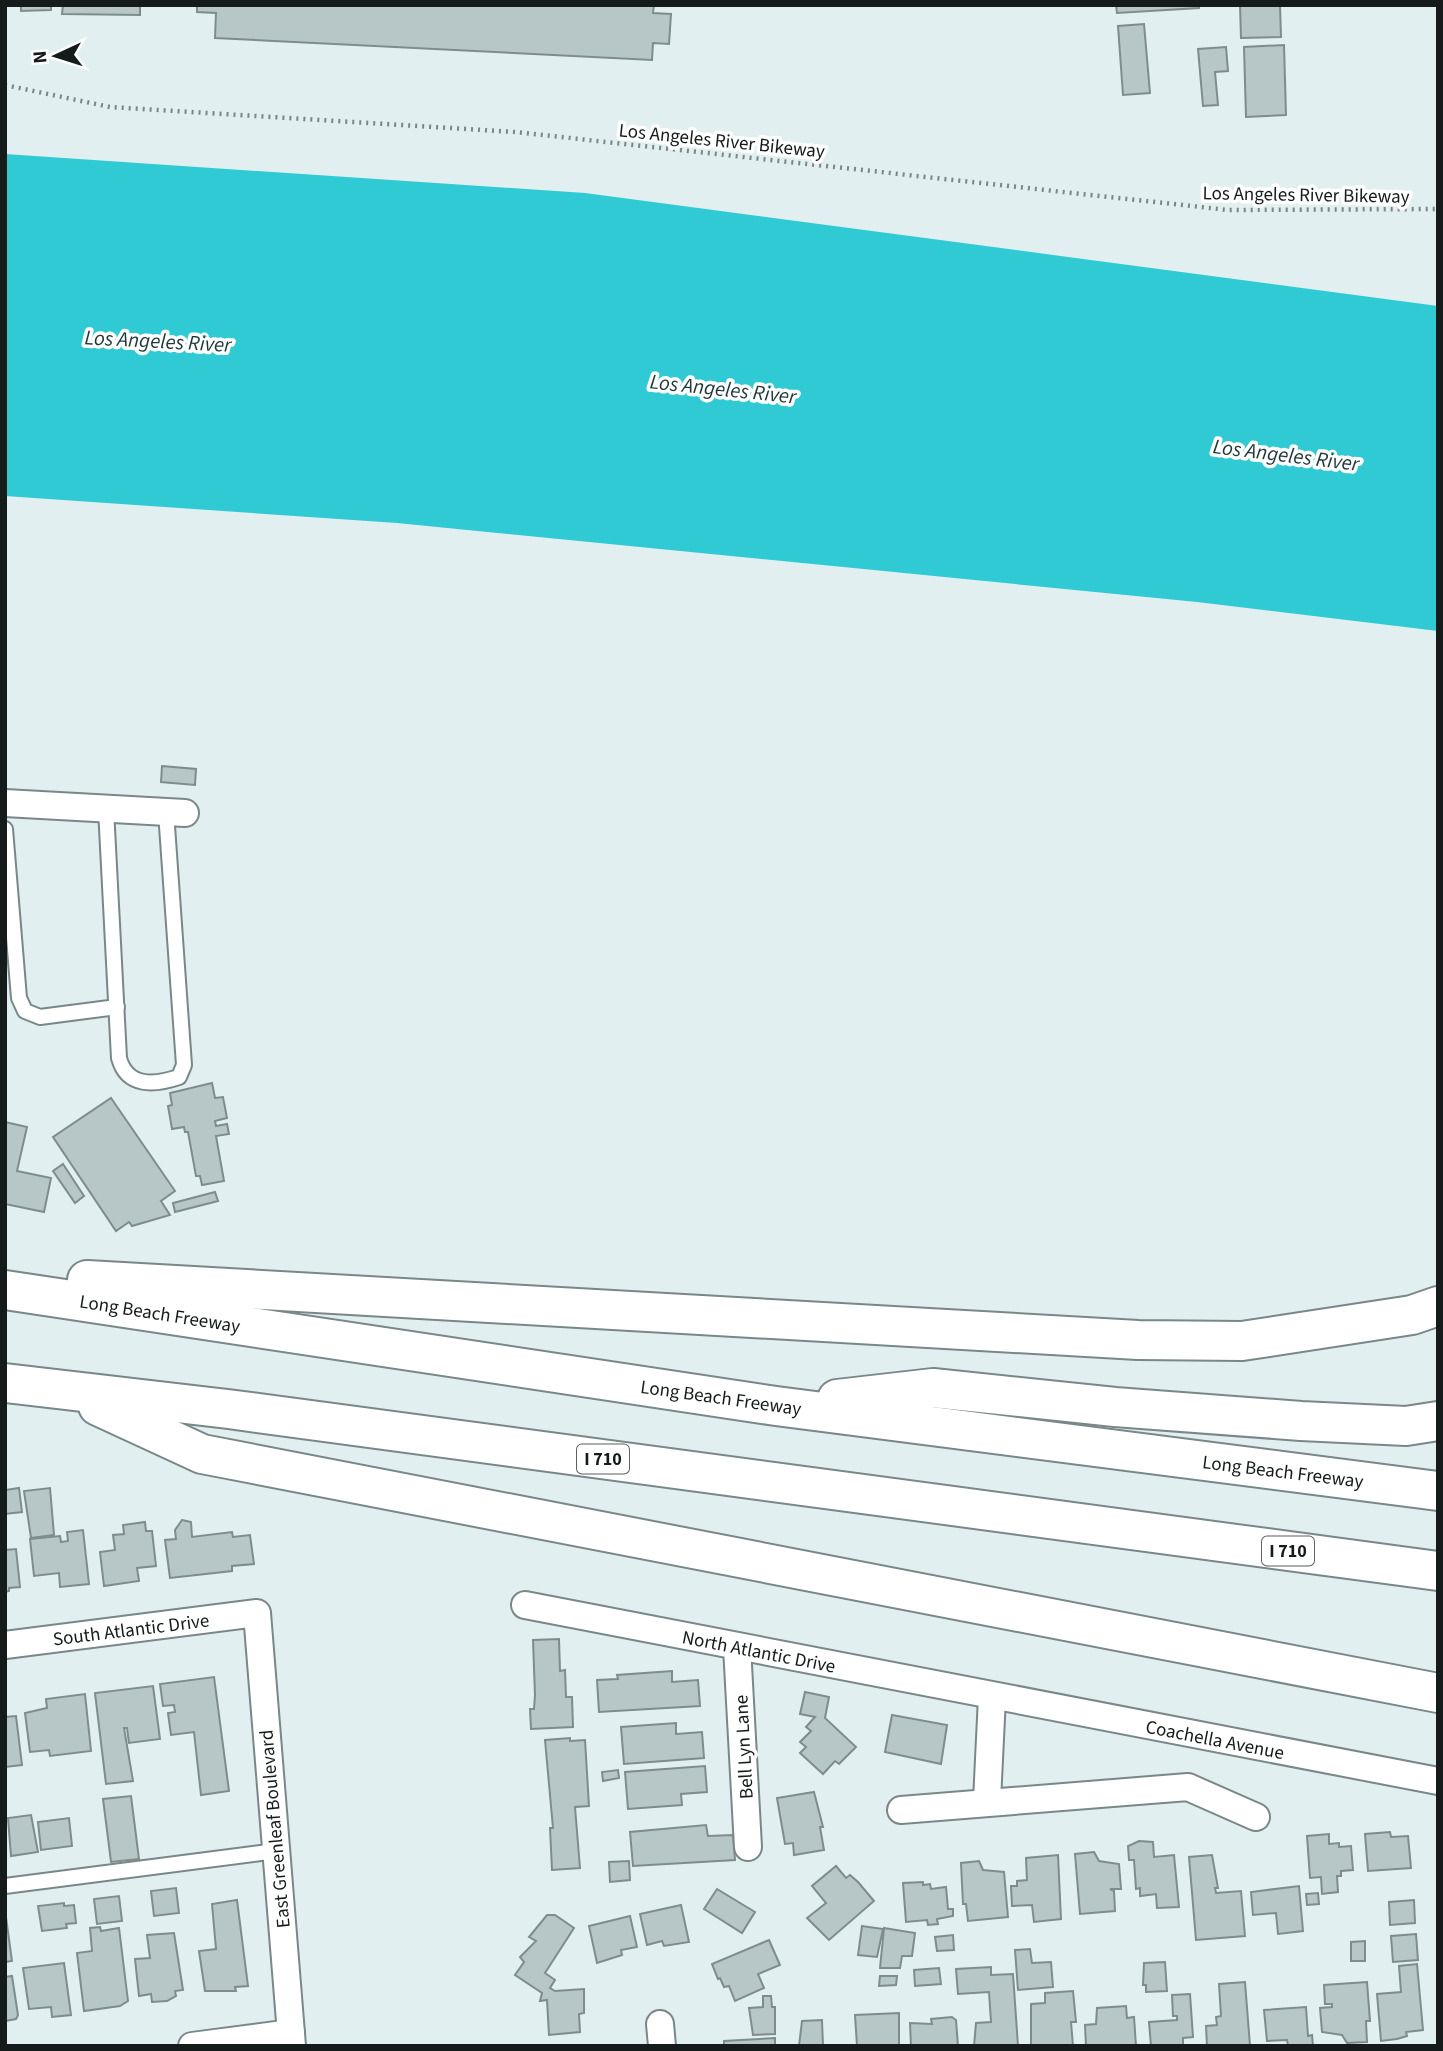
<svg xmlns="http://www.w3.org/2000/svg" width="1443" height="2051" font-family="'Source Sans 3',sans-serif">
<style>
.water{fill:#2fcad4}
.building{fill:#b7c6c6;stroke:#7f8c8d;stroke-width:2}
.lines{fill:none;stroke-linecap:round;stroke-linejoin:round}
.lane-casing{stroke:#798788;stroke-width:18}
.street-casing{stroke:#798788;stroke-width:30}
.highway-casing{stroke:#798788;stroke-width:42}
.path{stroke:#7c8586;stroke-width:4.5;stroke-dasharray:2 5;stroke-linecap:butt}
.lane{stroke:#fff;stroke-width:14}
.street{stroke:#fff;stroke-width:26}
.highway{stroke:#fff;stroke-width:38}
.labels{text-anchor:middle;stroke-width:7;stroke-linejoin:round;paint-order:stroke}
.shield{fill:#fff;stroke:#5b5f5f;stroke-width:2}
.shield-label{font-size:18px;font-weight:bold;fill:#151a1a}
.street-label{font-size:19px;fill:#151a1a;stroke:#fff}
.water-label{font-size:21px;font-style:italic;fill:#1e3738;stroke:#fff}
</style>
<rect width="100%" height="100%" fill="#e1eff0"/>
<polygon class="water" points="5,154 585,193 1438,306 1438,631 1197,602 397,523 5,496"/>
<g class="building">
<polygon points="21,5 51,5 51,10 21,11"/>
<polygon points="63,5 140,5 140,15 62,14"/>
<polygon points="197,5 654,5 653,13 671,14 669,44 653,43 652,60 215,38 216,13 197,12"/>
<polygon points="1116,5 1199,5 1199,8 1117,13"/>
<polygon points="1240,5 1280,5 1281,37 1241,38"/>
<polygon points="1144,24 1150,93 1123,95 1118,26"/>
<polygon points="1284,45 1286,115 1246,117 1244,47"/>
<polygon points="1226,47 1228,71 1215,72 1218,105 1203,106 1198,49"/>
<polygon points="162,766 196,769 195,785 161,782"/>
<polygon points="212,1083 215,1098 223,1097 227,1118 215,1121 216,1126 227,1124 229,1134 216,1136 224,1181 202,1185 200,1176 196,1176 188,1132 185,1132 184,1127 172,1129 168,1106 172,1105 170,1093"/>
<polygon points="111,1098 175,1191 161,1201 170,1215 132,1226 129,1222 116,1231 53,1137"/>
<polygon points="5,1122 27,1127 17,1171 51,1178 44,1212 5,1204"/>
<polygon points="63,1164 84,1196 75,1203 53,1171"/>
<polygon points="215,1192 218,1201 175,1212 173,1203"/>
<polygon points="19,1488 22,1512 5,1514 5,1490"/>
<polygon points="50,1488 54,1535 31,1538 24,1491"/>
<polygon points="182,1520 191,1522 192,1537 232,1532 233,1537 250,1535 254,1564 232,1566 232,1571 170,1578 165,1540 176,1539 175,1530"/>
<polygon points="145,1522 146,1531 152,1531 156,1566 137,1568 139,1581 104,1586 100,1552 115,1550 113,1535 124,1534 123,1525"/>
<polygon points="83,1530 89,1584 60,1587 59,1573 34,1576 30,1539 60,1536 61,1542 68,1541 67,1532"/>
<polygon points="16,1549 20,1587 9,1588 9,1591 5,1592 5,1550"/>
<polygon points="559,1639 560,1671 565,1670 566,1697 572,1697 573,1727 531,1729 530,1709 534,1709 535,1695 533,1640"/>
<polygon points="672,1671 672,1682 698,1680 700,1706 599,1712 597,1680 618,1679 617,1675"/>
<polygon points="214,1677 229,1791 201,1795 194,1732 171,1735 168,1713 175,1712 174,1705 163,1706 160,1684"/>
<polygon points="153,1686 160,1739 129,1743 127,1728 124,1728 133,1781 106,1784 95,1693"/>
<polygon points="805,1692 829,1697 825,1718 856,1747 839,1764 835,1761 823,1774 800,1753 806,1747 800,1742 811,1731 806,1727 815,1717 800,1714"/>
<polygon points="85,1694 91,1751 50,1756 49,1750 30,1752 25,1713 47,1708 46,1699"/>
<polygon points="892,1715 947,1725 941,1764 885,1752"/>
<polygon points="16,1716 22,1765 5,1767 5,1717"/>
<polygon points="676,1723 676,1734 702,1732 704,1758 624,1764 621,1727"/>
<polygon points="570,1738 570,1741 585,1740 589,1806 575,1807 580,1868 552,1870 550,1828 553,1828 545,1740"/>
<polygon points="705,1766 707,1792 681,1794 682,1805 628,1809 625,1772"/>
<polygon points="618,1770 619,1778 603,1781 602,1772"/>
<polygon points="814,1792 823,1827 820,1827 824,1850 794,1855 793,1843 785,1844 777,1798"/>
<polygon points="131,1796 139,1859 111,1862 103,1799"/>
<polygon points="31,1815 38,1852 11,1856 8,1818"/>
<polygon points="69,1818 72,1846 41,1850 38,1822"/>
<polygon points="706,1825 708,1836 733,1835 735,1860 633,1866 630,1832"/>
<polygon points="1390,1832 1391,1837 1408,1836 1411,1868 1368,1871 1365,1834"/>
<polygon points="1329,1834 1329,1844 1339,1843 1339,1847 1351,1846 1353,1870 1341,1871 1341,1876 1337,1876 1338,1892 1322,1894 1321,1877 1310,1878 1307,1836"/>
<polygon points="1139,1841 1153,1842 1154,1857 1174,1855 1179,1907 1157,1908 1156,1894 1140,1896 1140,1888 1136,1889 1134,1860 1129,1860 1128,1846"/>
<polygon points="1094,1852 1099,1861 1119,1864 1121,1889 1110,1889 1114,1891 1115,1911 1080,1914 1075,1854"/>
<polygon points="1058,1855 1061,1919 1034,1922 1032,1905 1012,1906 1011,1886 1017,1886 1017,1881 1027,1880 1026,1858"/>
<polygon points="1212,1855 1218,1888 1215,1888 1216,1893 1241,1891 1245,1936 1196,1940 1189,1857"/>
<polygon points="629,1861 630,1880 610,1882 609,1862"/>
<polygon points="979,1861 983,1870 1004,1872 1008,1917 968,1921 966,1904 963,1904 961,1863"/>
<polygon points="836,1866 846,1878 850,1875 858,1882 874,1901 829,1940 807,1918 826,1903 812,1886"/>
<polygon points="923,1882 923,1885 930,1884 931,1889 946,1887 948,1909 953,1909 953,1916 937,1919 938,1924 928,1925 927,1920 906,1922 903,1883"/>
<polygon points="1299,1886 1303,1931 1278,1934 1276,1913 1253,1915 1251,1892"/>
<polygon points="176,1888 179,1913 154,1916 151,1891"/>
<polygon points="717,1889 755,1912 742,1933 704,1909"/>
<polygon points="1318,1893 1319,1904 1307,1905 1306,1894"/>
<polygon points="119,1896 122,1921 97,1924 94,1899"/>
<polygon points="237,1900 248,1986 235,1987 236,1991 205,1991 199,1951 216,1949 212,1904"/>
<polygon points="1414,1900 1415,1923 1390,1925 1389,1902"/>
<polygon points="64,1903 64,1906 74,1905 76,1923 66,1924 67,1928 42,1931 38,1906"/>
<polygon points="681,1905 689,1942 664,1946 662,1941 647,1945 640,1914"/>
<polygon points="5,1910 12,1961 5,1962"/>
<polygon points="547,1915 555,1915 574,1928 545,1973 555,1980 550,1988 555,1991 584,1989 584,2013 579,2014 580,2032 549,2035 547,2000 540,2001 542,1993 515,1975 524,1962 520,1957 536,1941 529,1937"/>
<polygon points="630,1916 637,1947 621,1950 622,1955 597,1963 589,1926"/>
<polygon points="862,1926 883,1929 877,1957 858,1955"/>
<polygon points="100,1927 101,1931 119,1928 128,2001 120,2006 84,2011 77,1953 92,1951 90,1928"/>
<polygon points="884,1928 915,1933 912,1956 902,1956 900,1968 880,1968"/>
<polygon points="174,1933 183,1990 175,1991 176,1996 167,2001 152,2002 151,1994 139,1996 135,1959 150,1958 147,1935"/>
<polygon points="1416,1934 1418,1960 1393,1962 1391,1936"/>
<polygon points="953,1935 954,1950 937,1951 935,1937"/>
<polygon points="769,1940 780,1965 758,1974 764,1988 735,2001 729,1986 724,1987 720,1978 718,1979 712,1964"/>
<polygon points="1365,1941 1365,1961 1351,1961 1351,1942"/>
<polygon points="1030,1949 1032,1963 1051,1962 1053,1987 1018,1990 1015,1950"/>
<polygon points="1165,1962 1167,1991 1146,1992 1146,1985 1143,1985 1144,1963"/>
<polygon points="64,1963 71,2015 52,2017 51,2007 29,2009 23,1968"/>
<polygon points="1417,1964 1423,2030 1406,2032 1407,2036 1397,2039 1381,2041 1377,1994 1401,1992 1399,1966"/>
<polygon points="991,1967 991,1975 1013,1974 1018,2046 974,2046 976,2023 991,2022 989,1992 958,1994 956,1969"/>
<polygon points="939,1968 941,1984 915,1986 914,1970"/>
<polygon points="12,1976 18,2015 16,2019 5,2021 5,1977"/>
<polygon points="880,1976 897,1976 896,1985 879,1986"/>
<polygon points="1245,1982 1250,2046 1207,2046 1206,2026 1217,2025 1216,2017 1221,2016 1219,1984"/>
<polygon points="1367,1982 1370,2021 1366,2021 1367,2042 1347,2043 1342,2035 1322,2032 1320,2008 1332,2007 1332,2004 1325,2004 1324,1985"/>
<polygon points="1073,1991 1076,2022 1071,2022 1073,2046 1031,2046 1031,2004 1045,2003 1045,1993"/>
<polygon points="1190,1994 1193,2037 1183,2038 1183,2046 1151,2046 1149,2022 1177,2020 1177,2016 1173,2016 1172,1995"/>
<polygon points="763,1996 771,1996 772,2007 775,2007 775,2034 753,2035 749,2008 763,2007"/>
<polygon points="1126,2006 1127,2018 1134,2017 1136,2046 1086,2046 1085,2025 1096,2024 1097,2008"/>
<polygon points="1306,2007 1308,2036 1312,2035 1313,2046 1288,2046 1287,2040 1267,2041 1264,2010"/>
<polygon points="899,2013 899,2046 857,2046 855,2015"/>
<polygon points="952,2017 956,2020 958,2046 911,2046 910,2023 932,2024 931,2019"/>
<polygon points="822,2020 823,2046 799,2046 802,2021"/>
<polygon points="775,2038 775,2046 724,2046 724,2041"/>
</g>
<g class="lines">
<g class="lane-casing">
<g id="lane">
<path d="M106,809L119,1058C127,1088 155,1085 179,1077L184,1065L166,812"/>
<polyline points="5,829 19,998 25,1011 40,1017 117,1007"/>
<polyline points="5,1886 276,1851"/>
</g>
</g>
<g class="street-casing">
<g id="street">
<polyline points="5,803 185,813"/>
<polyline points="525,1605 1438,1781"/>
<polyline points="5,1645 257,1613 292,2046"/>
<polyline points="737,1647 748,1847"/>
<polyline points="987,1801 992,1697"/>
<polyline points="901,1810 1188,1787 1256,1817"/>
<polyline points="660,2024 662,2046"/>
<polyline points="192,2046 291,2033"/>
</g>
</g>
<g class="highway-casing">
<g id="highway">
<polyline points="87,1280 1138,1340 1242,1341 1412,1315 1438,1306"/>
<polyline points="5,1290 776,1406 1438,1491"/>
<polyline points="5,1383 228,1409 1438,1571"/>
<polyline points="837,1399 933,1388 1115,1407 1301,1421 1406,1426 1438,1421"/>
<polyline points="98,1406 202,1454 1438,1693"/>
</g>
</g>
<polyline class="path" points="5,85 110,107 515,132 1228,210 1438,209"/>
<use href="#lane" class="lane"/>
<use href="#street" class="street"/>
<use href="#highway" class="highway"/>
</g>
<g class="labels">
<g class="shield">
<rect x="577" y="1444.5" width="52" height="29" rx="5"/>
<rect x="1262" y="1536.5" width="52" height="29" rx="5"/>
</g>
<g class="shield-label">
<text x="603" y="1465">I 710</text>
<text x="1288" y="1557">I 710</text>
</g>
<g class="street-label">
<text transform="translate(722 140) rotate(6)" y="7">Los Angeles River Bikeway</text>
<text transform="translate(1306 194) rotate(1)" y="7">Los Angeles River Bikeway</text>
<text transform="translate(160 1313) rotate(9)" y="7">Long Beach Freeway</text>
<text transform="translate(721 1397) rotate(8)" y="7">Long Beach Freeway</text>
<text transform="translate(1283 1471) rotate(7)" y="7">Long Beach Freeway</text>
<text transform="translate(131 1629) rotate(-7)" y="7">South Atlantic Drive</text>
<text transform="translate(759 1651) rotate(11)" y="7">North Atlantic Drive</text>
<text transform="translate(1215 1739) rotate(11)" y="7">Coachella Avenue</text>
<text transform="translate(743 1747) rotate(-93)" y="7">Bell Lyn Lane</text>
<text transform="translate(274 1829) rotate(-95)" y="7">East Greenleaf Boulevard</text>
</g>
<g class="water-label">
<text transform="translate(158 341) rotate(3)" y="7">Los Angeles River</text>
<text transform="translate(723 389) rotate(6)" y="7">Los Angeles River</text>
<text transform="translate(1286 455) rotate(7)" y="7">Los Angeles River</text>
</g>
</g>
<rect width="1443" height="2051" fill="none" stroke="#151a1a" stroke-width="14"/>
<g transform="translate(56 56) rotate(266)" stroke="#ffffff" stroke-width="5" paint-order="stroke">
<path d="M0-5L12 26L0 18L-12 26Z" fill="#151a1a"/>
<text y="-10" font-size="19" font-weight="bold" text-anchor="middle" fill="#151a1a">N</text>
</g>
</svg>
